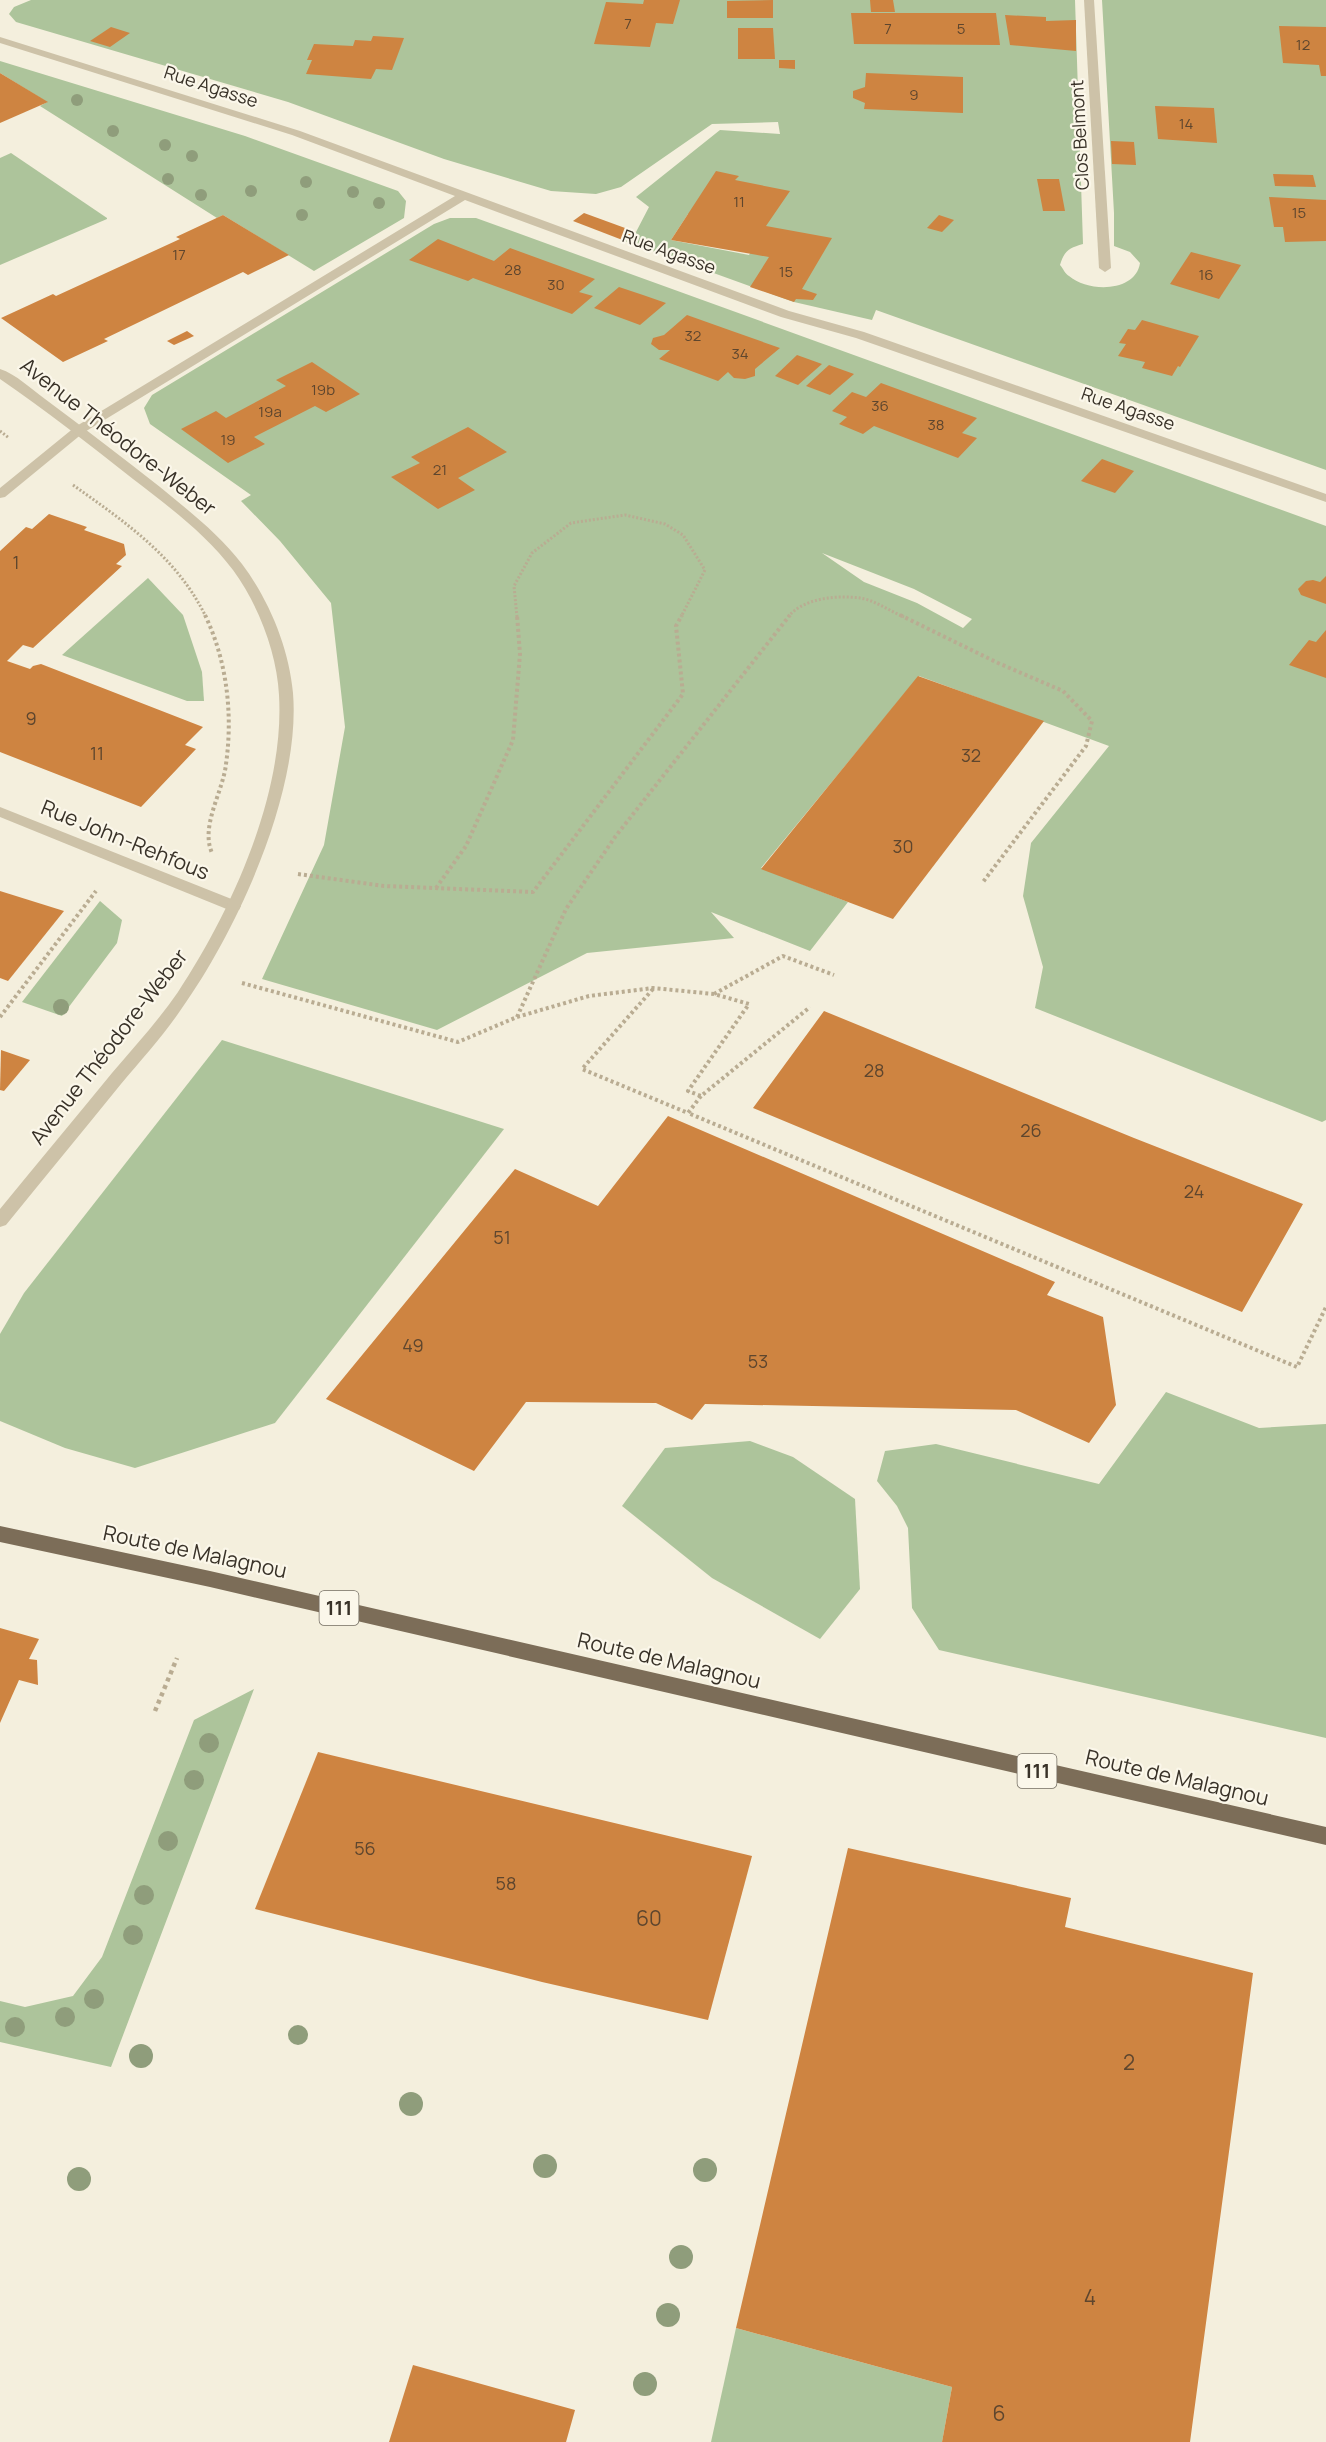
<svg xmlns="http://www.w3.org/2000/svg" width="1326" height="2442" font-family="Manrope,sans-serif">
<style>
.green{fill:#adc49b;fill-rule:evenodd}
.building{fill:#ce8441}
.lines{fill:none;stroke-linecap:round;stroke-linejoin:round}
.path-far2{stroke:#b9ac92;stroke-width:3;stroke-dasharray:2 2;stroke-linecap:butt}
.path-far1{stroke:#b9ac92;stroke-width:4;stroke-dasharray:3 3;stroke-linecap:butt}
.path{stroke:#b9ac92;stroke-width:4.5;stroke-dasharray:4 4;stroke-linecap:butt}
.service{fill:#cdc2a8;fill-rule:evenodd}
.minor{fill:#cdc2a8;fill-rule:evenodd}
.tertiary{fill:#cdc2a8;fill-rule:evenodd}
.primary{fill:#7c6d58;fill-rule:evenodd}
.tree{fill:#8f9d7b}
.labels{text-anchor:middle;stroke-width:4.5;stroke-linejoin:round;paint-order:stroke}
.far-number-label{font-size:15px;fill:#5e462e}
.far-street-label{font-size:18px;fill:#393228;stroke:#fbf7ea}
.number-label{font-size:18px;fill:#5e462e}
.shield{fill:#fbf7ea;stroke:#736d62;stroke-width:1.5}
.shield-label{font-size:20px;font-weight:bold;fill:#393228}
.street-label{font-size:21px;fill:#393228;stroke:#fbf7ea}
.near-number-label{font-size:21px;fill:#5e462e}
</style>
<rect width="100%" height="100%" fill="#f4efdd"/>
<g class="green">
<path d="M31,0H1075L1083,244C1069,248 1064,251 1060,265C1063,268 1065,274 1069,276C1089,293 1136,292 1140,263L1130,252L1114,246V213L1102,0H1326V470L876,310L872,320L794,302L625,241L636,232L649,207L636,197L720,130L780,134L778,122L712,124L621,187L596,194L551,191L444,159L288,102L16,22L9,14L14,7ZM688,214L766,226L749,255L671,240Z"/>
<polygon points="0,61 245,136 398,191 406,201 404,218 314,271 223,215 217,218 40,106 47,102 0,73"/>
<polygon points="11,153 107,218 107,219 0,265 0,158"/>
<path d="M450,218H476L1326,526V1120L1322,1122L1035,1008L1043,967L1023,896L1031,843L1109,746L919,676L761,868L848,902L810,951L711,912L734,938L587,953L437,1030L262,979L324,845L345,727L331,603L280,541L241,501L251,495L150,424L144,408L152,395L434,224ZM822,553L914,589L972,619L963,628L917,603L864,582Z"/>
<polygon points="148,578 183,615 202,672 204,701 187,701 62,655"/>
<polygon points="100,901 122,920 117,943 62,1016 22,1002"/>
<polygon points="222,1040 504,1129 275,1423 135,1468 65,1448 0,1421 0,1334 24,1293"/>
<polygon points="1166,1392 1259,1428 1326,1424 1326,1738 939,1650 912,1608 908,1528 897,1506 877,1481 885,1451 936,1444 1099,1484"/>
<polygon points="750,1441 793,1457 855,1499 860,1589 820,1639 712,1578 622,1506 665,1448"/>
<polygon points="254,1689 111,2067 0,2042 0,2001 25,2007 73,1996 102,1957 194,1720"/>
<polygon points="736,2328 952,2387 942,2442 711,2442"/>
</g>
<g class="building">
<polygon points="644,0 680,0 673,24 656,23 650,47 594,44 606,2 643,4"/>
<polygon points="773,0 773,18 727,18 727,1"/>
<polygon points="870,0 893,0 895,12 871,12"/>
<polygon points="851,13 996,13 1000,45 854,44"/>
<polygon points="1005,15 1046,17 1046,21 1076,20 1076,51 1010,45"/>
<polygon points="1279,26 1326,27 1326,76 1321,76 1319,65 1283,63"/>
<polygon points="111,27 130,33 110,47 90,41"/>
<polygon points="738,28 773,28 775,59 738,59"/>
<polygon points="373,36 404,38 392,70 376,69 371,79 306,74 312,60 307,60 314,44 353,46 355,40 371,41"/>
<polygon points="779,60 795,60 795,69 779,68"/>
<polygon points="0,73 48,102 0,123"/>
<polygon points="866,73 963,77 963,113 864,109 865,103 853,98 853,91 865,87"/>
<polygon points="1155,106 1214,108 1217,143 1158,139"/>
<polygon points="1111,141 1134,142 1136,165 1112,164"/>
<polygon points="716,171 739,176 735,180 790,191 766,226 832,238 802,289 817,294 813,300 796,299 794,302 750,287 769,257 671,240"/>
<polygon points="1273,174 1313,175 1316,187 1275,186"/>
<polygon points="1037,179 1059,179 1065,211 1043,211"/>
<polygon points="1269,197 1326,200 1326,241 1285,242 1283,227 1274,227"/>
<polygon points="584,213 636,232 625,241 573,221"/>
<polygon points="223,215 289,255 248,275 243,272 104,339 108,341 63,362 1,318 53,294 56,296 180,239 176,237"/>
<polygon points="939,215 954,220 942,232 927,228"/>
<polygon points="438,239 494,261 510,248 595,279 579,292 593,296 572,314 473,278 468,281 409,260"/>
<polygon points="1191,252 1241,265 1219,299 1170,284"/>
<polygon points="619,287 643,295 666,303 640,325 594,308"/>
<polygon points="687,315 732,331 780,348 755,369 755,376 745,379 734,378 728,372 718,381 659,359 670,350 659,350 651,344 653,338 664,335"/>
<polygon points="1142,320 1199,336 1180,367 1178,366 1172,376 1142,368 1145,362 1118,356 1126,344 1119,343 1128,329 1135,330"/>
<polygon points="187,331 194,336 174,345 167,341"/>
<polygon points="797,355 822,364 798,385 775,376"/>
<polygon points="312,362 360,394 326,412 315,406 254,437 265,444 228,463 181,429 216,411 226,418 286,386 276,380"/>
<polygon points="829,365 854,374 830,395 806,386"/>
<polygon points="881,383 977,418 962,433 977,438 958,458 874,426 863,434 839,424 847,417 832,411 852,392 866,397"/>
<polygon points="468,427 507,452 458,478 475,490 438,509 391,477 420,463 411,457"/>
<polygon points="1102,459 1134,471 1115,493 1081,481"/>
<polygon points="49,514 87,527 84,530 124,544 126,555 116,564 122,566 33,648 23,645 7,661 30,669 33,666 41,664 203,727 185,745 196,749 141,807 0,752 0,551 26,527 32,529"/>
<polygon points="1326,576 1326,604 1301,595 1298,589 1306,581 1313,580 1320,582"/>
<polygon points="1326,630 1326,678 1289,665 1309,640 1316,642"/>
<polygon points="918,676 1044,721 893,919 761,869"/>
<polygon points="0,891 64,911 8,981 0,978"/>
<polygon points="824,1011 1134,1138 1303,1204 1242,1312 753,1108"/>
<polygon points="1,1050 30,1060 4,1091 0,1090"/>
<polygon points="668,1116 1055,1282 1047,1295 1103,1317 1116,1405 1089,1443 1016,1410 705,1404 692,1420 656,1403 526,1402 474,1471 326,1399 515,1169 598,1206"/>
<polygon points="0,1628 39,1639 29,1659 37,1660 38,1685 19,1680 0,1723"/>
<polygon points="318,1752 752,1856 708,2020 542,1982 255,1909"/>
<polygon points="848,1848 1071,1898 1065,1927 1253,1973 1190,2442 942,2442 952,2387 736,2328"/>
<polygon points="413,2365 575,2410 566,2442 389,2442"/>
</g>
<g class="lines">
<g class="path-far2">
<polyline points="0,431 9,438"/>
<path d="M73,485C125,522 177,557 206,617"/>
<polyline points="517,617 514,586 532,553 571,523 625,515 665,524 683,535 705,570 681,617"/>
<path d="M788,617C803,598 837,595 860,598C874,600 890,611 904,617"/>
</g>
<g class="path-far1">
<path d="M205,615C227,661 233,714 226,764C223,792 200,826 212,853"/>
<polyline points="900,615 998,663 1063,691 1092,721 1086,746 983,882"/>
<polyline points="298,874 384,886 533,892 683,694 676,626 682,615"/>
<polyline points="436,888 466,846 513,740 520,654 517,615"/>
<polyline points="242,983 458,1042 517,1017 589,996 653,988 714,994 749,1004 688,1091 701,1096 810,1007"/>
<polyline points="653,989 582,1069 688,1113"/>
<polyline points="714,994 783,956 834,975"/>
<polyline points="0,1017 96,891"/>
<polyline points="517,1017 566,909 615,837 790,615"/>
<polyline points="701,1096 688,1113 1297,1367 1326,1307"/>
</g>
<polyline class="path" points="155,1711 177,1658"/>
<polygon class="service" points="1084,0 1094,0 1111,268 1105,272 1099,268"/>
<g class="minor">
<polygon points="0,37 300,131 789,311 864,332 1326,494 1326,502 856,338 781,317 465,200 83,433 5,497 0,498 0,488 75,427 455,196 292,135 0,43"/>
<polygon points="0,807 239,902 241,906 239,910 229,910 0,817"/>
</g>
<path class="tertiary" d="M0,369C16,374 31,389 45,399C84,428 122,457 160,487C189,511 219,534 242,564C269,600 289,648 293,693C301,791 238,929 182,1008C164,1035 142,1059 121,1084C83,1131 44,1178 6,1225L0,1227V1209C37,1164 75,1118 112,1073C135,1046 158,1021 178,992C231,912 285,794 279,695C277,653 258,604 233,570C206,534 168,506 133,479C89,444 45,410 0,379Z"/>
<polygon class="primary" points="0,1526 210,1571 1326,1827 1326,1845 210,1587 0,1542"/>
</g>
<g class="tree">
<circle cx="77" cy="100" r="6"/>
<circle cx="113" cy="131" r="6"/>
<circle cx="165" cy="145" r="6"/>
<circle cx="192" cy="156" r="6"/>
<circle cx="168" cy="179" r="6"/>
<circle cx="306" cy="182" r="6"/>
<circle cx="251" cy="191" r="6"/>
<circle cx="353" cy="192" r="6"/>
<circle cx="201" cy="195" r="6"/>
<circle cx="379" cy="203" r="6"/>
<circle cx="302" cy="215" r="6"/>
<circle cx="61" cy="1007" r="8"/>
<circle cx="209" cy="1743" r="10"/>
<circle cx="194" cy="1780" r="10"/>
<circle cx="168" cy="1841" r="10"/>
<circle cx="144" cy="1895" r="10"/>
<circle cx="133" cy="1935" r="10"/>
<circle cx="94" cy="1999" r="10"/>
<circle cx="65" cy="2017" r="10"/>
<circle cx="15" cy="2027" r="10"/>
<circle cx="298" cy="2035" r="10"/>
<circle cx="141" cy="2056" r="12"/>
<circle cx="411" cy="2104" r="12"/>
<circle cx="545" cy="2166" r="12"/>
<circle cx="705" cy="2170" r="12"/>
<circle cx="79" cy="2179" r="12"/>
<circle cx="681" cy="2257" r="12"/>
<circle cx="668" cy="2315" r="12"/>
<circle cx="645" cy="2384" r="12"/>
</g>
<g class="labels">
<g class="far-number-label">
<text x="628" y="29">7</text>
<text x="888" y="34">7</text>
<text x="961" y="34">5</text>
<text x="1303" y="50">12</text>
<text x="914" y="100">9</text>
<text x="1186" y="129">14</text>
<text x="739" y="207">11</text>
<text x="1299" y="218">15</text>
<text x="179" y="260">17</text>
<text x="513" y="275">28</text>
<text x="786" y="277">15</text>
<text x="1206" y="280">16</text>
<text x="556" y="290">30</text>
<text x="693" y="341">32</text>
<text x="740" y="359">34</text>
<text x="323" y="395">19b</text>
<text x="880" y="411">36</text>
<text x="270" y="417">19a</text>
<text x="936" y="430">38</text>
<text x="228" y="445">19</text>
<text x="440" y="475">21</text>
</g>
<g class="far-street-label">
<text transform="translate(211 87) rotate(18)" y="6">Rue Agasse</text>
<text transform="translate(1080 135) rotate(-93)" y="6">Clos Belmont</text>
<text transform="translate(669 252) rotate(20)" y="6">Rue Agasse</text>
<text transform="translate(1128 409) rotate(19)" y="6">Rue Agasse</text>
</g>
<g class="number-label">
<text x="16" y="569">1</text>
<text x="31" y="725">9</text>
<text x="97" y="760">11</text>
<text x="971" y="762">32</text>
<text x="903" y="853">30</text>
<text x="874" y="1077">28</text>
<text x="1031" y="1137">26</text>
<text x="1194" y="1198">24</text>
<text x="502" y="1244">51</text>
<text x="413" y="1352">49</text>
<text x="758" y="1368">53</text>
<text x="365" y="1855">56</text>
<text x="506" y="1890">58</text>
</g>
<g class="shield">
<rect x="319.5" y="1591" width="39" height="34" rx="4.5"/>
<rect x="1017.5" y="1754" width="39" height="34" rx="4.5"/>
</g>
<g class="shield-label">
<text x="339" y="1615">111</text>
<text x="1037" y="1778">111</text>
</g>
<g class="street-label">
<text transform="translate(118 437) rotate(38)" y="7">Avenue Théodore-Weber</text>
<text transform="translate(125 840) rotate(22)" y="7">Rue John-Rehfous</text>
<text transform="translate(109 1047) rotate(-52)" y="7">Avenue Théodore-Weber</text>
<text transform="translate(195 1552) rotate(12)" y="7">Route de Malagnou</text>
<text transform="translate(669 1661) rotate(13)" y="7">Route de Malagnou</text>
<text transform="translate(1177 1778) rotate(13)" y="7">Route de Malagnou</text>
</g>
<g class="near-number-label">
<text x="649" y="1926">60</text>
<text x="1129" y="2070">2</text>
<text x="1090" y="2305">4</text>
<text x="999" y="2421">6</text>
</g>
</g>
</svg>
